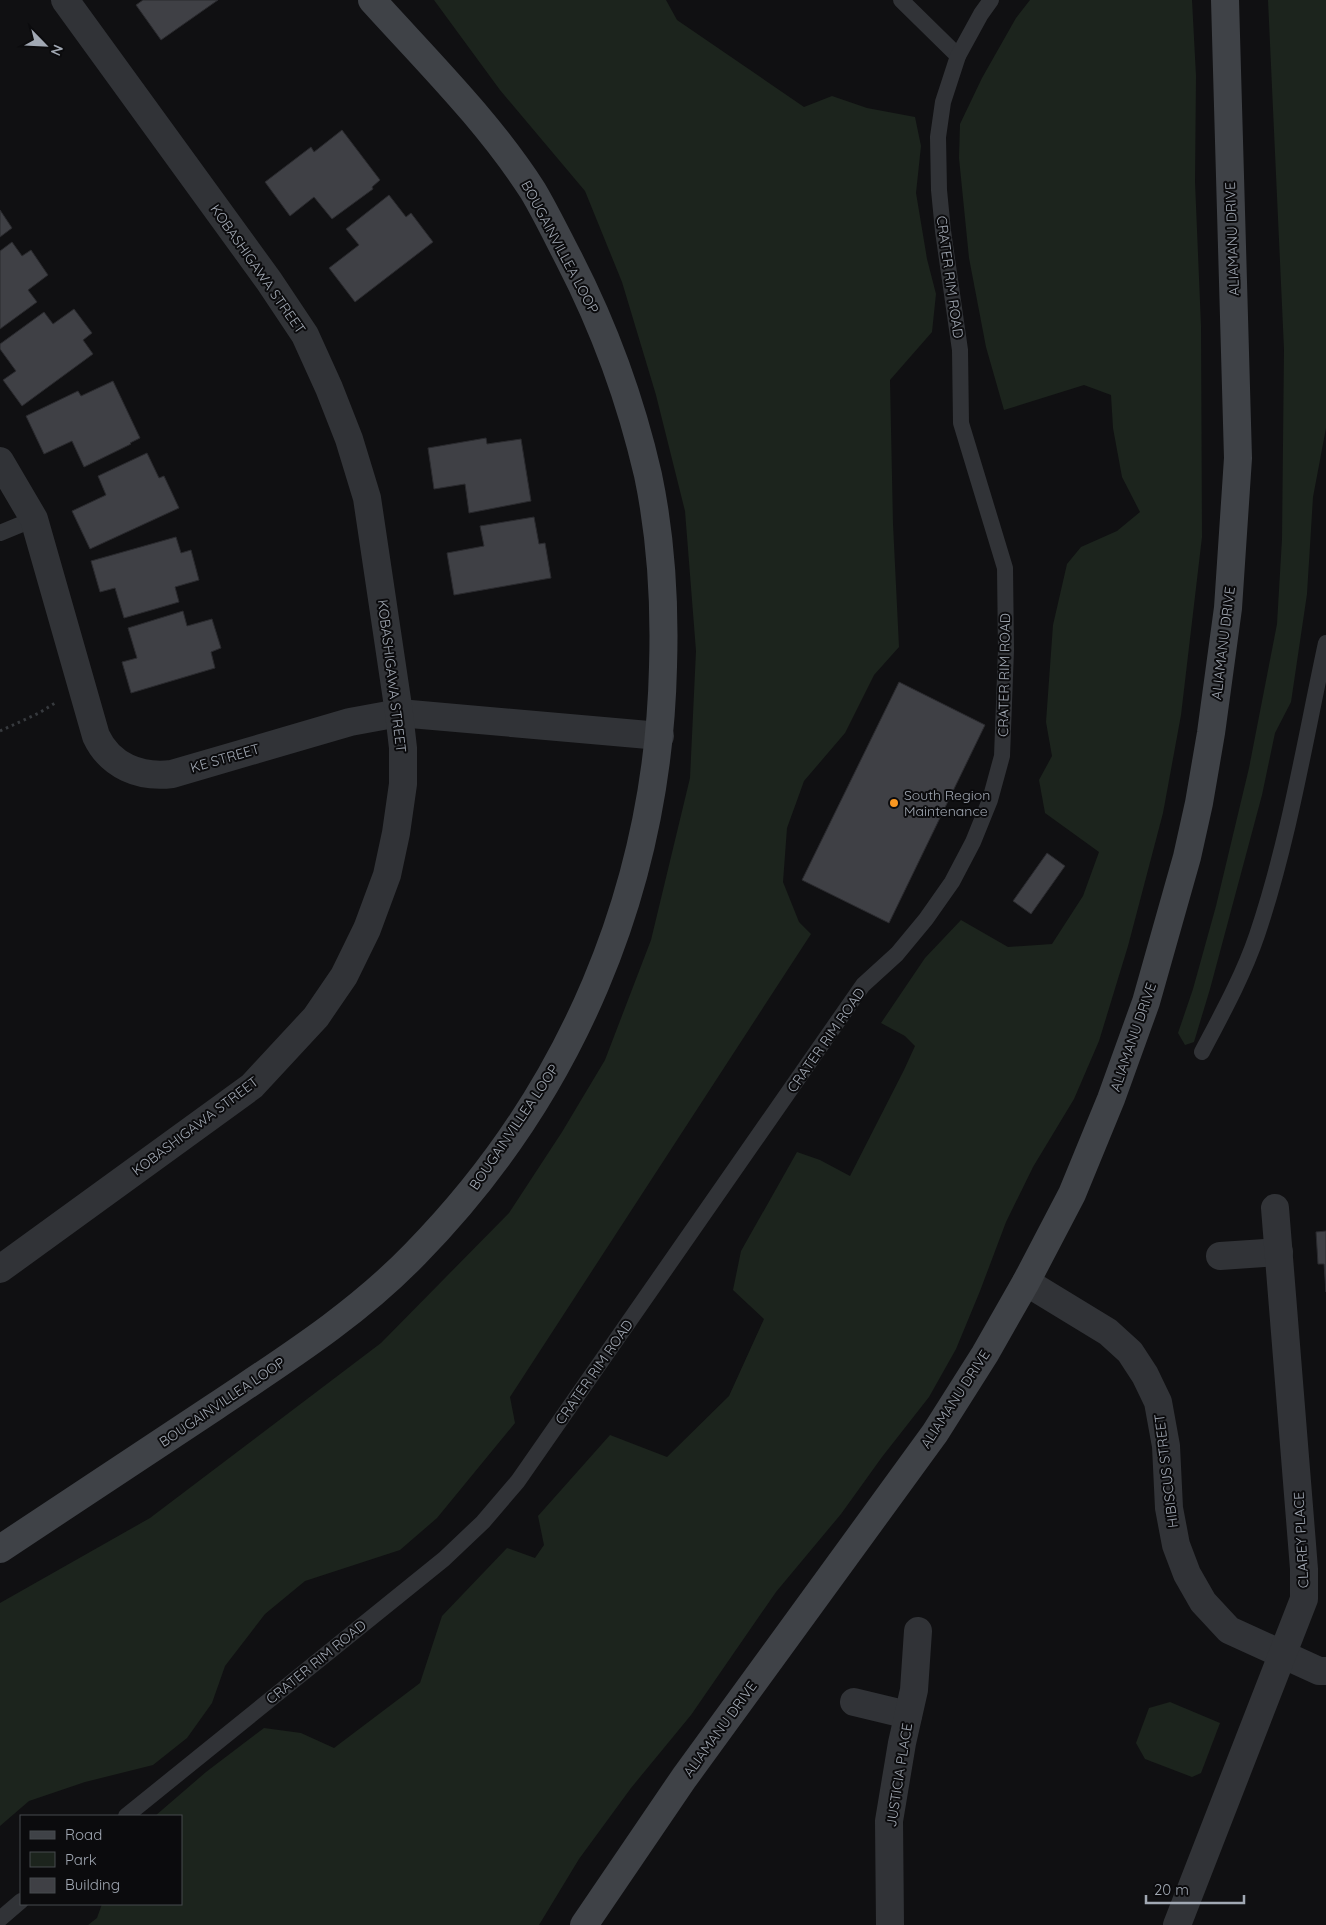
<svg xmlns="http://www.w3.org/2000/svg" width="1326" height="1925" font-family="Quicksand,sans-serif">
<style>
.green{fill:#1c241d}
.building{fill:#3f4045;stroke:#2a2a2e}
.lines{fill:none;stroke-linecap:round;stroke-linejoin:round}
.path{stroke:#373a3e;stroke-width:3;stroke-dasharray:2.5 4;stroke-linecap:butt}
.lane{stroke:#313337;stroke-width:16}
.street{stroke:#313337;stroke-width:28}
.secondary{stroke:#3f4247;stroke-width:28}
.poi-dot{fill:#f99721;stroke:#0b0b0d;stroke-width:2}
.labels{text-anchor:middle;stroke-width:4;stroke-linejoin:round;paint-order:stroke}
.street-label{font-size:14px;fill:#a1a8b3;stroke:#0b0b0d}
.poi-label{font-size:14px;fill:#a1a8b3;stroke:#0b0b0d;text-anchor:start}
</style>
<rect width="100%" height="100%" fill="#101012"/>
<g class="green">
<polygon points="434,0 666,0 677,20 804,107 832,96 867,108 915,117 921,146 916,193 927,259 936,294 932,332 890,380 893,524 899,647 874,675 845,733 804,781 787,828 783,882 799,922 811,934 510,1397 515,1423 437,1518 400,1550 305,1581 265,1614 225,1666 212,1703 187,1738 153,1765 85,1782 29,1801 0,1826 0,1603 150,1518 381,1343 509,1213 562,1132 605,1060 651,940 690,778 696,651 685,511 656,395 622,282 585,191 500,90"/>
<polygon points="1030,0 1192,0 1196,76 1195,182 1201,326 1202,537 1181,715 1163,813 1128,946 1099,1041 1074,1099 1033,1167 1006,1222 980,1291 956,1349 929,1397 882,1457 841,1514 776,1592 691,1715 631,1788 579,1859 539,1925 88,1925 97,1918 102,1904 181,1904 181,1816 155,1816 206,1772 264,1728 301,1733 334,1748 420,1683 442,1616 507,1548 535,1558 544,1545 538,1516 610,1435 667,1457 729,1396 764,1319 733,1290 741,1251 797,1152 820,1160 850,1176 904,1070 915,1046 905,1036 881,1023 925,958 961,920 1008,947 1052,944 1083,896 1099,852 1045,813 1039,780 1052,756 1046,722 1053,625 1067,564 1081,547 1117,531 1140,512 1122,477 1113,428 1111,395 1084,385 1004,410 986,347 969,258 959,158 960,124 982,78 1016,18"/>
<polygon points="1268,0 1326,0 1326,428 1313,497 1307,594 1291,702 1275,733 1262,795 1210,989 1194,1042 1185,1045 1178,1033 1193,989 1216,906 1249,768 1277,624 1282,539 1284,349"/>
<polygon points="1170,1702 1220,1723 1201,1773 1192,1777 1145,1759 1136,1743 1149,1708"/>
</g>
<g class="building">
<polygon points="143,0 218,0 161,40 136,5"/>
<polygon points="342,130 380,180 372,187 373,189 332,219 314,197 290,216 265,182 311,147 314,152"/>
<polygon points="389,195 406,217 411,213 433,242 355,302 329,268 359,245 346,229"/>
<polygon points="0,210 12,228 0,237"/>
<polygon points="12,242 22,256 31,250 48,275 28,290 37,302 0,329 0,251"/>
<polygon points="74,309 92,333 83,340 93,354 22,406 3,380 16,371 0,349 0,344 44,312 53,324"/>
<polygon points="113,381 140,438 130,443 131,444 84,467 72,441 44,454 26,416 78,391 81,396"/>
<polygon points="486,438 487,444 521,439 531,501 469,513 465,484 434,489 428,448"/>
<polygon points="147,453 159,478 164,476 179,508 90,549 72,511 106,495 98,476"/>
<polygon points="534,517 539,544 545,543 551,578 454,595 447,553 484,546 480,526"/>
<polygon points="176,537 181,553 191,550 199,580 175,587 179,602 124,618 115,588 100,592 91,561"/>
<polygon points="183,611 187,626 212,619 221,648 211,652 215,668 131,693 122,662 137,658 128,628"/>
<polygon points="899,682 985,725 889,923 802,880"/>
<polygon points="1047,853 1065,866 1031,914 1013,901"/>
<polygon points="1326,1231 1326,1292 1324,1264 1318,1264 1316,1232"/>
</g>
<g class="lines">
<polyline class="path" points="0,731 39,713 55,703"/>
<g class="lane">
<polyline points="901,0 958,56"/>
<polyline points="0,533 34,519"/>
<path d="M1202,1052C1222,1014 1243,976 1257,935C1289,840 1305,740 1326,643"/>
<polyline points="126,1816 444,1559 483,1522 518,1481 863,985 897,954 926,919 952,882 973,842 990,800 1002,756 1006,650 1005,568 961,423 960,350 943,231 939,190 938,137 943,102 958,56 981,14 991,0"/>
<polyline points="0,1919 21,1901"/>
</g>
<g class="street">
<path d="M0,461L34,519L96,736C110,766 140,778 172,774L350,722L399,713L660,736"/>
<polyline points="1220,1256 1279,1252"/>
<polyline points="0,1269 252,1086 316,1017 344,976 367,929 387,875 396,833 403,784 403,748 399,713 367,498 349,439 329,388 305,335 269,281 65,0"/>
<polyline points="1026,1282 1108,1332 1130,1352 1145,1375 1158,1402 1166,1446 1169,1508 1176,1545 1187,1574 1203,1602 1229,1630 1319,1671 1326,1671"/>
<polyline points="854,1702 908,1715"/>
<polyline points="890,1925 889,1821 902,1743 914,1690 918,1631"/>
<polyline points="1177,1925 1304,1599 1304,1569 1275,1208"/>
</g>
<g class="secondary">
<path d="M0,1549C72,1501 144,1453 216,1406C286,1359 356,1315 415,1254C571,1095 658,889 663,667C665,603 661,537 648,475C631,401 604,327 569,259C557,236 546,213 533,191C488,121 428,62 372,0"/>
<polyline points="584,1925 684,1778 935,1433 985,1354 1026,1282 1072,1194 1111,1099 1146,1002 1187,857 1199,803 1211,733 1228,608 1238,458 1225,0"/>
</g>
</g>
<circle class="poi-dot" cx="894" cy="803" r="5"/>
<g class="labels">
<g class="street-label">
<text transform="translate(1232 239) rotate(-92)" y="5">ALIAMANU DRIVE</text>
<text transform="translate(560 247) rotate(62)" y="5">BOUGAINVILLEA LOOP</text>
<text transform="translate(258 269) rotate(55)" y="5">KOBASHIGAWA STREET</text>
<text transform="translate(950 277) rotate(82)" y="5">CRATER RIM ROAD</text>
<text transform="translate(1223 643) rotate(-83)" y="5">ALIAMANU DRIVE</text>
<text transform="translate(1004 675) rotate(-89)" y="5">CRATER RIM ROAD</text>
<text transform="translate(392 676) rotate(83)" y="5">KOBASHIGAWA STREET</text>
<text transform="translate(225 758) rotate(-16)" y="5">KE STREET</text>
<text transform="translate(1133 1037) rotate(-71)" y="5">ALIAMANU DRIVE</text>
<text transform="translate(826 1040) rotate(-55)" y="5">CRATER RIM ROAD</text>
<text transform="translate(195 1126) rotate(-37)" y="5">KOBASHIGAWA STREET</text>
<text transform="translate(514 1127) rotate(-56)" y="5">BOUGAINVILLEA LOOP</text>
<text transform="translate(594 1372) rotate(-55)" y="5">CRATER RIM ROAD</text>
<text transform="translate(955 1399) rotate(-57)" y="5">ALIAMANU DRIVE</text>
<text transform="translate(222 1402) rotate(-34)" y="5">BOUGAINVILLEA LOOP</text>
<text transform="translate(1166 1471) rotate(-97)" y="5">HIBISCUS STREET</text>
<text transform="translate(1301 1540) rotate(-93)" y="5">CLAREY PLACE</text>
<text transform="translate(316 1662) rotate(-39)" y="5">CRATER RIM ROAD</text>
<text transform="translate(720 1729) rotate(-54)" y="5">ALIAMANU DRIVE</text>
<text transform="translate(899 1775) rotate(-81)" y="5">JUSTICIA PLACE</text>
</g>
<g class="poi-label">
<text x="904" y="800">South Region<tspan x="904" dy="16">Maintenance</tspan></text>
</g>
</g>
<rect x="20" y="1815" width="162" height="90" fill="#0b0b0d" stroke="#474a4f"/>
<rect x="30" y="1831" width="25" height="8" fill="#3f4247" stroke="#474a4f"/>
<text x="65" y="1840" font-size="15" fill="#a1a8b3">Road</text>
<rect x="30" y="1852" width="25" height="15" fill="#1c241d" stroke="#474a4f"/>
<text x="65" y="1865" font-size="15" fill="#a1a8b3">Park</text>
<rect x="30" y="1878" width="25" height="15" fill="#3f4045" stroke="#474a4f"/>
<text x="65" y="1890" font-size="15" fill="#a1a8b3">Building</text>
<g transform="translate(45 45) rotate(114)" stroke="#0b0b0d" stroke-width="4" paint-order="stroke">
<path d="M0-4L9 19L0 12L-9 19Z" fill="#a1a8b3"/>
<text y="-8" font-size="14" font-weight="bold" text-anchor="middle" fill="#a1a8b3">N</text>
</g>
<path d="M1146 1895v8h98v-8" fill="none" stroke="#a1a8b3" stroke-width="2.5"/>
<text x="1154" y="1895" font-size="15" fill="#a1a8b3" stroke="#0b0b0d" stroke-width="4" paint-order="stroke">20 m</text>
</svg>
